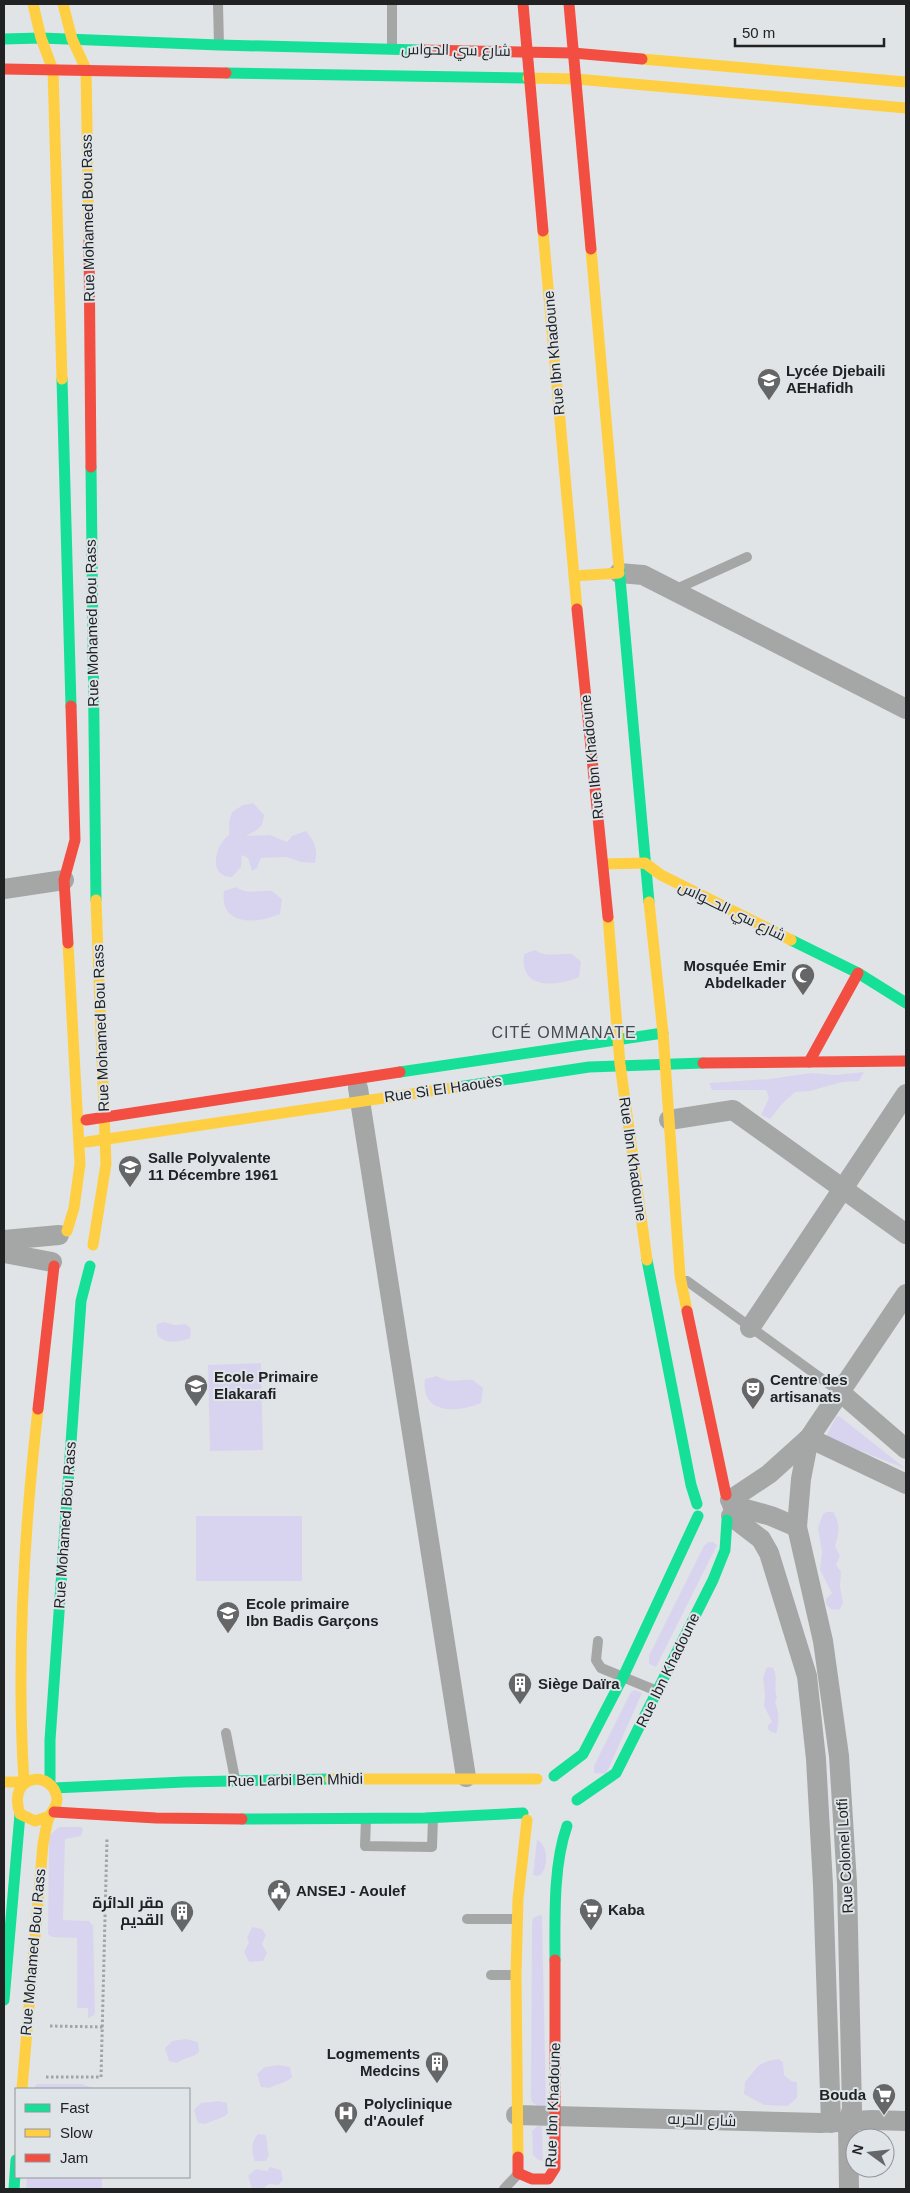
<svg xmlns="http://www.w3.org/2000/svg" width="910" height="2193" font-family="Helvetica,Cairo,sans-serif">
<style>
.green{fill:#d8d4f0}
.lines{fill:none;stroke-linecap:round;stroke-linejoin:round}
.path{stroke:#a2a3a4;stroke-width:3;stroke-dasharray:2.5 2.5;stroke-linecap:butt}
.lane{stroke:#a5a7a7;stroke-width:10}
.street{stroke:#a5a7a7;stroke-width:20}
.fast{stroke:#16e098;stroke-width:11}
.slow{stroke:#ffcf43;stroke-width:11}
.jam{stroke:#f24e42;stroke-width:11}
.labels{text-anchor:middle;stroke-width:4;stroke-linejoin:round;paint-order:stroke}
.street-label{font-size:15px;fill:#202224;stroke:#dfe4e8}
.poi-label{font-size:15px;font-weight:bold;fill:#202224;stroke:#dfe4e8;text-anchor:start}
.neighbourhood-label{font-size:16px;letter-spacing:1px;fill:#45494d;stroke:#dfe4e8}
</style>
<rect width="100%" height="100%" fill="#e1e4e6"/>
<g class="green">
<path d="M253,803L264,815C263,829 257,830 246,836L270,835L287,842L292,836L306,831C315,842 318,849 315,863L301,862L287,857L261,858L257,868L252,871L248,858L242,855L241,867L232,877C207,877 215,845 229,835V822L232,812L243,805Z"/>
<path d="M236,887C247,895 260,890 272,891L282,899L280,914C257,924 219,927 224,891Z"/>
<path d="M535,950C546,958 559,953 572,954L581,962L579,977C556,987 519,990 524,954Z"/>
<polygon points="864,1072 859,1081 842,1082 810,1091 795,1092 783,1103 770,1119 761,1115 769,1098 766,1090 712,1090 709,1083 769,1079 812,1073 835,1075"/>
<path d="M164,1322L174,1325L186,1324L191,1329L190,1338C176,1344 153,1345 157,1324Z"/>
<polygon points="261,1363 263,1450 210,1451 208,1365"/>
<path d="M437,1376C448,1384 461,1379 473,1380L483,1388L481,1403C458,1413 420,1415 425,1379Z"/>
<polygon points="839,1416 906,1469 829,1438 827,1435 836,1417"/>
<path d="M826,1512H833C841,1524 839,1533 835,1546L840,1556L836,1565L841,1572L840,1586L843,1604L839,1610L831,1609L826,1604V1599L832,1593L820,1570L822,1552L818,1528L823,1514Z"/>
<rect x="196" y="1516" width="106" height="65"/>
<polygon points="708,1542 713,1542 717,1545 656,1667 649,1664 649,1656 704,1546"/>
<path d="M768,1667L773,1668C779,1678 773,1687 777,1697L775,1703C779,1709 780,1726 776,1733L771,1732L768,1729V1725L772,1722L764,1706L765,1694L763,1678L766,1669Z"/>
<polygon points="635,1690 642,1693 606,1774 594,1773 594,1766 631,1692"/>
<polygon points="59,1827 81,1827 83,1829 81,1836 65,1839 63,1920 89,1921 93,1926 95,2012 94,2015 88,2018 88,2008 77,2008 77,1938 52,1937 48,1934 49,1836"/>
<path d="M537,1840C549,1844 549,1872 538,1876L533,1875Z"/>
<polygon points="540,1915 542,1916 546,2105 539,2107 532,2102 531,2096 532,1923 533,1918"/>
<polygon points="252,1927 262,1929 266,1935 262,1944 267,1953 263,1961 249,1962 244,1952 249,1942 247,1938"/>
<path d="M186,2039L198,2042L199,2052C193,2058 185,2057 177,2063L169,2061L165,2048L172,2041Z"/>
<path d="M778,2059L783,2062L784,2075L791,2081L797,2082V2098L788,2106L764,2105L744,2094L745,2082C759,2067 755,2063 778,2059Z"/>
<path d="M279,2065L290,2067L292,2077C285,2084 277,2083 270,2088L261,2087L257,2074L265,2067Z"/>
<polygon points="37,2084 82,2084 95,2089 33,2089"/>
<path d="M219,2101L227,2103L228,2113C222,2120 214,2119 206,2124L198,2123L194,2110L201,2103Z"/>
<polygon points="537,2126 542,2126 543,2161 538,2160 533,2155 532,2131"/>
<path d="M258,2134L265,2135C269,2142 266,2148 269,2154L266,2161H255C251,2152 251,2142 258,2134Z"/>
<polygon points="270,2167 281,2170 283,2180 278,2185 269,2184 263,2189 252,2189 248,2176 256,2169 267,2171"/>
<polygon points="27,2177 102,2177 102,2189 26,2189"/>
</g>
<g class="lines">
<g class="path">
<polyline points="50,2026 103,2027"/>
<polyline points="46,2077 101,2077 107,1838"/>
</g>
<g class="lane">
<polyline points="218,4 219,45"/>
<polyline points="392,4 392,48"/>
<polyline points="674,590 747,557"/>
<polyline points="687,1281 840,1392"/>
<polyline points="598,1641 596,1660 601,1668 657,1691"/>
<polyline points="226,1733 235,1779"/>
<polyline points="366,1819 365,1846 432,1847 433,1818"/>
<polyline points="467,1919 516,1919"/>
<polyline points="491,1975 515,1975"/>
<polyline points="504,2189 518,2174"/>
</g>
<g class="street">
<polyline points="619,573 643,575 906,709"/>
<polyline points="4,889 64,880"/>
<polyline points="358,1088 466,1777"/>
<polyline points="669,1120 733,1110 906,1234"/>
<polyline points="4,1240 59,1235"/>
<polyline points="4,1253 52,1262"/>
<polyline points="750,1328 906,1094"/>
<polyline points="840,1392 906,1449"/>
<polyline points="809,1438 906,1484"/>
<polyline points="730,1500 769,1474 809,1438"/>
<polyline points="732,1505 771,1516 797,1527"/>
<polyline points="731,1516 761,1539 769,1553 807,1676 816,1759 823,1885 831,2123"/>
<polyline points="516,2115 821,2123 872,2120 906,2121"/>
<polyline points="849,2189 848,2123 852,2109 847,1883 839,1756 823,1641 797,1527 801,1479 809,1438 906,1294"/>
</g>
<g class="fast">
<polyline points="4,39 41,38 219,45 420,50"/>
<polyline points="226,73 528,78"/>
<polyline points="62,379 71,706"/>
<polyline points="91,467 96,900"/>
<polyline points="619,567 649,902"/>
<polyline points="791,940 858,973 906,1003"/>
<polyline points="400,1072 663,1033"/>
<polyline points="458,1087 589,1067 703,1063"/>
<polyline points="647,1260 691,1485 697,1504"/>
<polyline points="554,1776 583,1754 623,1677 698,1516"/>
<polyline points="50,1784 50,1740 81,1301 90,1266"/>
<polyline points="54,1788 184,1782 330,1779"/>
<polyline points="577,1800 616,1773 713,1580 725,1550 727,1520"/>
<polyline points="242,1819 425,1818 523,1813"/>
<path d="M555,1960C555,1919 553,1865 567,1826"/>
<polyline points="4,2000 20,1814"/>
<polyline points="14,2189 16,2160"/>
</g>
<g class="slow">
<polyline points="33,4 41,38 53,70 62,379"/>
<polyline points="63,4 72,39 86,69 89,241"/>
<polyline points="642,59 906,82"/>
<polyline points="528,78 576,79 906,108"/>
<polyline points="543,231 577,609"/>
<polyline points="591,249 619,567"/>
<polyline points="574,576 619,573"/>
<polyline points="604,864 645,863 661,875 791,940"/>
<polyline points="649,902 663,1033 680,1276 687,1311"/>
<polyline points="608,917 620,1064 647,1260"/>
<polyline points="87,1142 458,1087"/>
<polyline points="67,1231 74,1208 80,1164 68,943"/>
<polyline points="93,1245 106,1164 96,900"/>
<polyline points="330,1779 537,1779"/>
<path d="M4,1782H24C16,1658 24,1532 38,1409"/>
<path d="M22,2089L43,1844C45,1835 46,1825 49,1817C52,1811 57,1807 57,1799C54,1769 6,1773 20,1814L35,1821L50,1816"/>
<polyline points="518,2157 516,1975 518,1899 527,1820"/>
</g>
<g class="jam">
<polyline points="523,4 543,231"/>
<polyline points="569,4 591,249"/>
<polyline points="420,50 573,53 642,59"/>
<polyline points="4,69 226,73"/>
<polyline points="89,241 91,467"/>
<polyline points="577,609 608,917"/>
<polyline points="68,943 64,880 75,840 71,706"/>
<polyline points="809,1062 858,973"/>
<polyline points="703,1063 906,1061"/>
<polyline points="86,1120 400,1072"/>
<polyline points="687,1311 726,1495"/>
<polyline points="38,1409 54,1266"/>
<polyline points="54,1812 156,1818 242,1819"/>
<polyline points="518,2157 518,2173 532,2179 548,2179 555,2168 555,1960"/>
</g>
</g>
<defs>
<g id="university-pin" transform="scale(1.25)"><path d="M0 17L-7.5 6A9.5 9.5 0 1 1 7.5 6Z" fill="#646668" stroke="#dfe4e8"/><path d="M0-5L7-2L0 1L-7-2ZM-4 1L0 2.5L4 1V4Q0 6-4 4Z" fill="#fff"/></g>
<g id="mosque-pin" transform="scale(1.25)"><path d="M0 17L-7.5 6A9.5 9.5 0 1 1 7.5 6Z" fill="#646668" stroke="#dfe4e8"/><path d="M3.5-4.9A6 6 0 1 0 3.5 4.9A5 5 0 1 1 3.5-4.9Z" fill="#fff"/></g>
<g id="school-pin" transform="scale(1.25)"><path d="M0 17L-7.5 6A9.5 9.5 0 1 1 7.5 6Z" fill="#646668" stroke="#dfe4e8"/><path d="M0-5L7-2L0 1L-7-2ZM-4 1L0 2.5L4 1V4Q0 6-4 4Z" fill="#fff"/></g>
<g id="theatre-pin" transform="scale(1.25)"><path d="M0 17L-7.5 6A9.5 9.5 0 1 1 7.5 6Z" fill="#646668" stroke="#dfe4e8"/><path d="M-5-5.5Q0-4 5-5.5V0Q5 5 0 6Q-5 5-5 0ZM-3.3-2.5H-1v1.5H-3.3ZM1-2.5H3.3v1.5H1ZM-2.8 1Q0 5.5 2.8 1Z" fill="#fff"/></g>
<g id="building-pin" transform="scale(1.25)"><path d="M0 17L-7.5 6A9.5 9.5 0 1 1 7.5 6Z" fill="#646668" stroke="#dfe4e8"/><path d="M-4-6H4V6H1V3H-1V6H-4ZM-2.5-4.3h1.7v1.8h-1.7ZM.8-4.3h1.7v1.8H.8ZM-2.5-1h1.7V.8h-1.7ZM.8-1h1.7V.8H.8Z" fill="#fff"/></g>
<g id="civic-pin" transform="scale(1.25)"><path d="M0 17L-7.5 6A9.5 9.5 0 1 1 7.5 6Z" fill="#646668" stroke="#dfe4e8"/><path d="M-.6-6.5H3V-4.5H.6V-3L4-1V1h2V6H-6V1h2V-1L-.6-3ZM-1.2 2.5V6h2.4V2.5Z" fill="#fff"/></g>
<g id="supermarket-pin" transform="scale(1.25)"><path d="M0 17L-7.5 6A9.5 9.5 0 1 1 7.5 6Z" fill="#646668" stroke="#dfe4e8"/><path d="M-6-5.5h2.5l.6 2H6L4.5 2H-2.5L-4.4-4H-6ZM-1.5 3.2a1.3 1.3 0 1 0 .1 0ZM3 3.2a1.3 1.3 0 1 0 .1 0Z" fill="#fff"/></g>
<g id="hospital-pin" transform="scale(1.25)"><path d="M0 17L-7.5 6A9.5 9.5 0 1 1 7.5 6Z" fill="#646668" stroke="#dfe4e8"/><path d="M-5-5h3v3.5h4V-5h3V5h-3V1.5h-4V5h-3Z" fill="#fff"/></g>
</defs>
<g fill-rule="evenodd">
<use href="#university-pin" x="769" y="380"/>
<use href="#mosque-pin" x="803" y="975"/>
<use href="#school-pin" x="130" y="1167"/>
<use href="#school-pin" x="196" y="1386"/>
<use href="#theatre-pin" x="753" y="1389"/>
<use href="#school-pin" x="228" y="1613"/>
<use href="#building-pin" x="520" y="1684"/>
<use href="#civic-pin" x="279" y="1891"/>
<use href="#supermarket-pin" x="591" y="1910"/>
<use href="#building-pin" x="182" y="1912"/>
<use href="#building-pin" x="437" y="2063"/>
<use href="#supermarket-pin" x="884" y="2095"/>
<use href="#hospital-pin" x="346" y="2113"/>
</g>
<g class="labels">
<g class="street-label">
<text transform="translate(456 50) rotate(1)" y="5">شارع سي الحواس</text>
<text transform="translate(88 218) rotate(-91)" y="5">Rue Mohamed Bou Rass</text>
<text transform="translate(554 353) rotate(-95)" y="5">Rue Ibn Khadoune</text>
<text transform="translate(92 623) rotate(-91)" y="5">Rue Mohamed Bou Rass</text>
<text transform="translate(592 757) rotate(-96)" y="5">Rue Ibn Khadoune</text>
<text transform="translate(732 911) rotate(26)" y="5">شارع سي الحــواس</text>
<text transform="translate(101 1028) rotate(-92)" y="5">Rue Mohamed Bou Rass</text>
<text transform="translate(443 1089) rotate(-8)" y="5">Rue Si El Haouès</text>
<text transform="translate(633 1159) rotate(82)" y="5">Rue Ibn Khadoune</text>
<text transform="translate(65 1525) rotate(-86)" y="5">Rue Mohamed Bou Rass</text>
<text transform="translate(668 1670) rotate(-64)" y="5">Rue Ibn Khadoune</text>
<text transform="translate(295 1780) rotate(-1)" y="5">Rue Larbi Ben Mhidi</text>
<text transform="translate(845 1856) rotate(-93)" y="5">Rue Colonel Lotfi</text>
<text transform="translate(33 1952) rotate(-85)" y="5">Rue Mohamed Bou Rass</text>
<text transform="translate(553 2105) rotate(-88)" y="5">Rue Ibn Khadoune</text>
<text transform="translate(702 2120) rotate(2)" y="5">شارع الحريه</text>
</g>
<g class="poi-label">
<text x="786" y="376">Lycée Djebaili<tspan x="786" dy="17">AEHafidh</tspan></text>
<text x="786" y="971" text-anchor="end">Mosquée Emir<tspan x="786" dy="17">Abdelkader</tspan></text>
<text x="148" y="1163">Salle Polyvalente<tspan x="148" dy="17">11 Décembre 1961</tspan></text>
<text x="214" y="1382">Ecole Primaire<tspan x="214" dy="17">Elakarafi</tspan></text>
<text x="770" y="1385">Centre des<tspan x="770" dy="17">artisanats</tspan></text>
<text x="246" y="1609">Ecole primaire<tspan x="246" dy="17">Ibn Badis Garçons</tspan></text>
<text x="538" y="1689">Siège Daïra</text>
<text x="296" y="1896">ANSEJ - Aoulef</text>
<text x="164" y="1908" text-anchor="end">مقر الدائرة<tspan x="164" dy="17">القديم</tspan></text>
<text x="608" y="1915">Kaba</text>
<text x="420" y="2059" text-anchor="end">Logmements<tspan x="420" dy="17">Medcins</tspan></text>
<text x="866" y="2100" text-anchor="end">Bouda</text>
<text x="364" y="2109">Polyclinique<tspan x="364" dy="17">d'Aoulef</tspan></text>
</g>
<g class="neighbourhood-label">
<text x="564" y="1038">CITÉ OMMANATE</text>
</g>
</g>
<rect width="910" height="2193" fill="none" stroke="#202224" stroke-width="10"/>
<rect x="15" y="2088" width="175" height="90" fill="#dfe4e8" stroke="#93969a"/>
<rect x="25" y="2104" width="25" height="8" fill="#16e098" stroke="#93969a"/>
<text x="60" y="2113" font-size="15" fill="#202224">Fast</text>
<rect x="25" y="2129" width="25" height="8" fill="#ffcf43" stroke="#93969a"/>
<text x="60" y="2138" font-size="15" fill="#202224">Slow</text>
<rect x="25" y="2154" width="25" height="8" fill="#f24e42" stroke="#93969a"/>
<text x="60" y="2163" font-size="15" fill="#202224">Jam</text>
<g transform="translate(870 2153) rotate(285)"><circle r="24" fill="#dfe4e8" stroke="#93969a"/>
<path d="M0-4L9 19L0 12L-9 19Z" fill="#646668"/>
<text y="-8" font-size="14" font-weight="bold" text-anchor="middle" fill="#202224">N</text>
</g>
<path d="M735 38v8h149v-8" fill="none" stroke="#202224" stroke-width="2.5"/>
<text x="742" y="38" font-size="15" fill="#202224" stroke="#dfe4e8" stroke-width="4" paint-order="stroke">50 m</text>
</svg>
